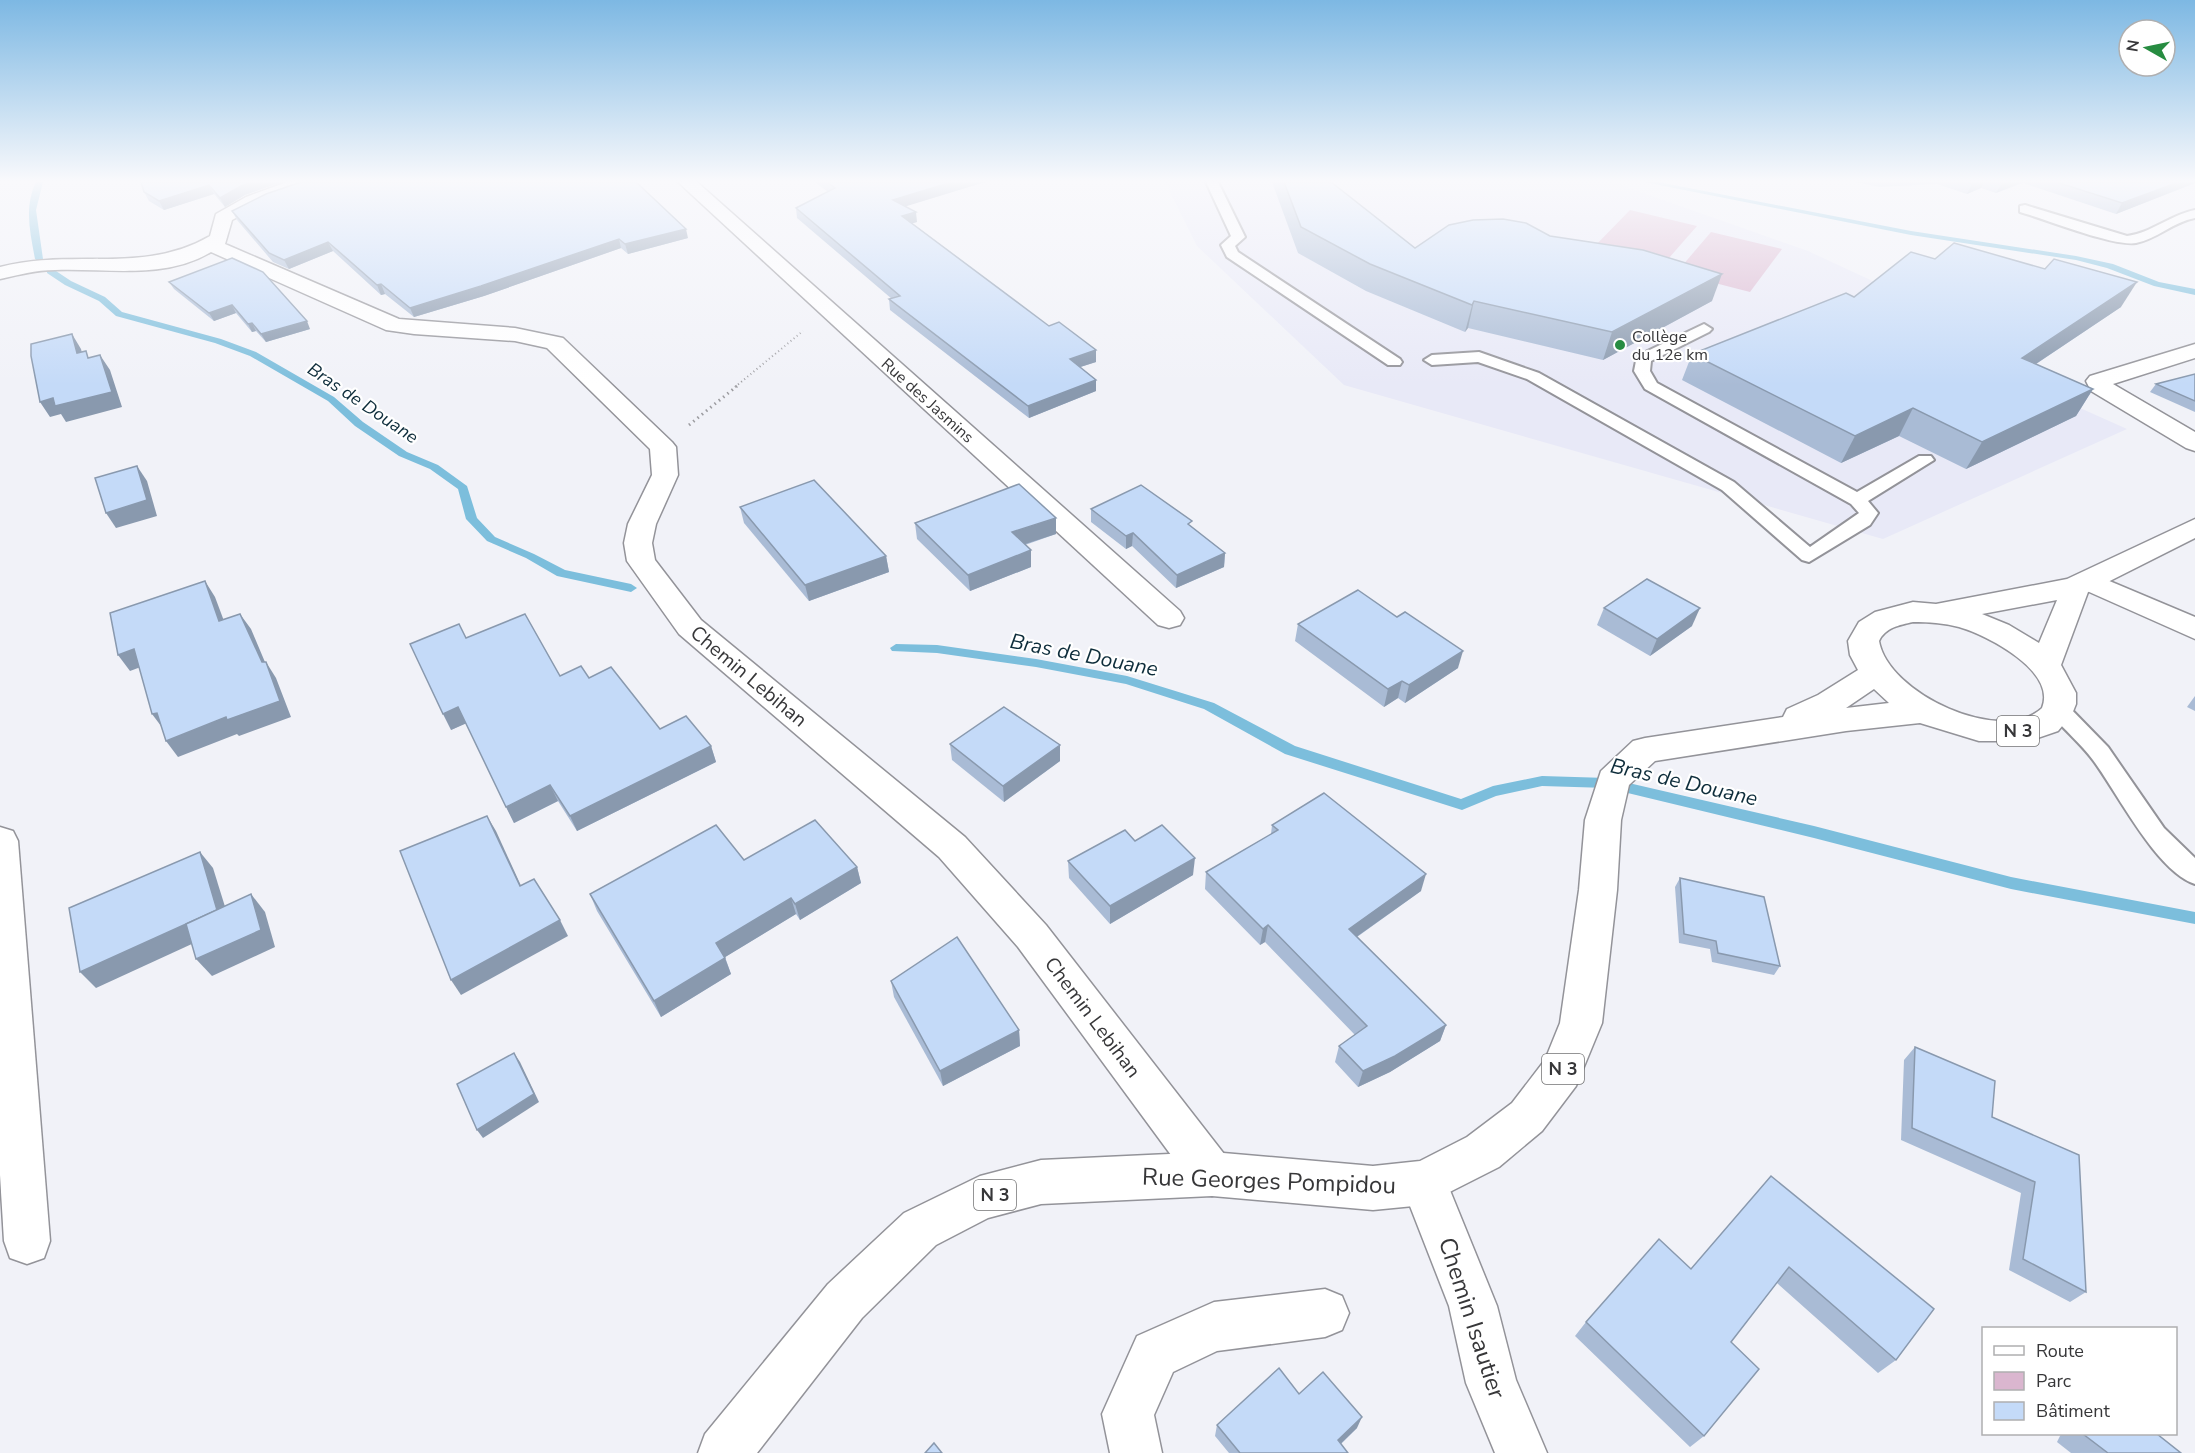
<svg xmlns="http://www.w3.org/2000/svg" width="2195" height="1453" font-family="'Nunito Sans',sans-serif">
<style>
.built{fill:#e8e9f7}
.green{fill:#dab6cf}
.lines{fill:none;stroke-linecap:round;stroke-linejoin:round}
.stream{fill:#7cbedc;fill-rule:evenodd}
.service-casing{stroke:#939399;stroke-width:4}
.minor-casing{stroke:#939399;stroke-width:3}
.secondary-casing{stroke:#939399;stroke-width:3}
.primary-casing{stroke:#939399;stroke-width:3}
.path-far1{stroke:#9c9ca0;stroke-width:2;stroke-dasharray:1 3;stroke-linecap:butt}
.path{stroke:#9c9ca0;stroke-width:3;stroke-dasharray:1.5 4;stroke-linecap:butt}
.service{fill:#fff;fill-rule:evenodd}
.minor{fill:#fff;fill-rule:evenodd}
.secondary{fill:#fff;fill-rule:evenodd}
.primary{fill:#fff;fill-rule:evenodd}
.wall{fill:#a9bbd5}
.shaded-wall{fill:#8999ae}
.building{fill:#c4daf8;stroke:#8999ae;stroke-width:1.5}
.poi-dot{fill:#278c41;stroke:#fff;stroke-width:2}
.labels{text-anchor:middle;stroke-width:4.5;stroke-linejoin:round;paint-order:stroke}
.far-poi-label{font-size:16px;fill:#373739;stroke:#fff;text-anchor:start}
.far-street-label{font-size:16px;fill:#373739;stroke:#fff}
.far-water-label{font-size:18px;font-style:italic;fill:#0e2d3b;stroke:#fff}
.shield{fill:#fff;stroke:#737374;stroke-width:1.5}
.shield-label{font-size:18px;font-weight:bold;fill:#373739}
.street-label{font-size:20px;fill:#373739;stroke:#fff}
.water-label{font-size:21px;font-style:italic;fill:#0e2d3b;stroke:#fff}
.near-street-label{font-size:24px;fill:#373739;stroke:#fff}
</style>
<rect width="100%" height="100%" fill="#f1f2f8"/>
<polygon class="built" points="1165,182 1612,182 1808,251 1879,284 1850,305 2127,429 1883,539 1344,385 1197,246"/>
<g class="green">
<polygon points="1630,210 1697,226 1661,267 1592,249"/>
<polygon points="1711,232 1782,249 1750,292 1676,273"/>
</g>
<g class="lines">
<g class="stream">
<path d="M36,182H43L36,210L43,259L39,262L35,259C30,232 24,207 36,182Z"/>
<polygon points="1644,182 1658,182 1911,231 2076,256 2113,264 2159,282 2195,289 2195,295 2154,286 2107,268 2076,260 1911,235"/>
<polygon points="47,269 53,269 71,281 105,297 122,312 221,339 256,352 334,397 363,422 407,452 438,465 467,486 477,518 495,537 534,554 565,570 631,584 637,588 631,592 557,576 526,558 487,541 466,519 458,489 430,469 399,456 355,426 328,401 250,356 215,343 116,316 99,301 65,285 47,273"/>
<polygon points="896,644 937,645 1036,659 1127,676 1214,703 1295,746 1461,799 1493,786 1542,776 1607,778 1814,826 2011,877 2195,912 2195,924 2011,889 1814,838 1607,788 1542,786 1496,796 1462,810 1285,754 1204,709 1126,684 1036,667 937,653 892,651 890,648"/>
</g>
<g class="service-casing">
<g id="service">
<polygon points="1206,182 1218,182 1245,237 1235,246 1238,252 1400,359 1402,362 1400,365 1388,365 1227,257 1221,245 1231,236"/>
<path d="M2025,205L2127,236C2151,233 2170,215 2195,210V218C2173,222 2157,239 2136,243C2114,247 2045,219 2020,212V206Z"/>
<polygon points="1704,324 1712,329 1709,332 1651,361 1650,371 1657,383 1857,492 1919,456 1931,456 1934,460 1868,501 1878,513 1870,525 1809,562 1802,560 1722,490 1527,379 1478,362 1432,365 1424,360 1432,355 1479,352 1539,373 1734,482 1810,547 1859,513 1851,504 1645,389 1634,371 1637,356"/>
<path d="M2059,702L2067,705L2108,747L2164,828L2195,858V884C2156,871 2117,792 2093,760C2081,744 2065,730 2051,715L2048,710L2051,705Z"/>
</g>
</g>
<g class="minor-casing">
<g id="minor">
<path d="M287,182H314L311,186L269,201L232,220L225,244L399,319L515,328L563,338L672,442L676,447L678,475L656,524L652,543L655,560L701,620L965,837L1046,925L1228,1159L1235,1174L1228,1189L1212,1196L1196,1189L1018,947L939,857L679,634L627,561L624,543L628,524L652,475L650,449L547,348L515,341L414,334L386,330L211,252C165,280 107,268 55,270C36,270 18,275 0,279V267C73,248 143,275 210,236L216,214L246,197Z"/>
<polygon points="678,182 697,182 1180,611 1184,618 1180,625 1169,628 1158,625"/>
<polygon points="2195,344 2195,358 2113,384 2195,432 2195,451 2186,448 2091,391 2086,381 2090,376"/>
<polygon points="2088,572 2195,617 2195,639 2078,587 2073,581 2078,575"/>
<polygon points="0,827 13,831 18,841 50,1241 44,1258 27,1264 10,1258 4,1241 0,1175"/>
<polygon points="1325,1289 1342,1296 1349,1313 1342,1330 1325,1337 1217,1351 1173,1372 1154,1415 1162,1453 1110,1453 1102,1414 1137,1336 1214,1302"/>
</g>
</g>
<g class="secondary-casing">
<polygon id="secondary" points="1424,1161 1440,1167 1447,1183 1497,1306 1516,1380 1547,1453 1495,1453 1466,1383 1449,1306 1401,1183 1408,1167"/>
</g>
<g class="primary-casing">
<path id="primary" d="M2195,519V538L2088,592L2061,665L2076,693V704L2072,714L2058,731L2029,741H1979L1920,723L1846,731L1655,761L1629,785L1621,820L1617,890L1602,1023L1576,1086L1542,1131L1499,1167L1424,1205L1373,1210L1212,1196L1041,1204L988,1218L936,1245L862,1318L757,1453H698L705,1434L828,1284L904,1213L980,1176L1041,1160L1212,1152L1373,1166L1420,1161L1467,1137L1512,1103L1545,1060L1560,1023L1579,890L1585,820L1601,771L1633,741L1645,738L1783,717L1787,709L1818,695L1858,670L1850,655L1848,641L1859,622L1875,612L1913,602L1936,604L2067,579ZM2057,600L2039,643L2009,625L1982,614ZM1913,622C1928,622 1944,623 1959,627C1987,635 2057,671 2042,708C2002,746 1888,694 1879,641C1885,628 1899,625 1913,622ZM1874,689L1889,703L1846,708Z"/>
</g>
<polyline class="path-far1" points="735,387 803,331"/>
<polyline class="path" points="689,425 737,386"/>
<use href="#service" class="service"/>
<use href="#minor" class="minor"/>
<use href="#secondary" class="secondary"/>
<use href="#primary" class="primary"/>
</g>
<g class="wall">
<polygon points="141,182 281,182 245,195 225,207 214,194 164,210 149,201 144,192"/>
<polygon points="815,182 985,182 905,206 917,222 912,223 1049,326 1096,350 1096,362 1080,367 1096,380 1096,391 1029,418 890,310 889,299 892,299 797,218 796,208 828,192"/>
<polygon points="1272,182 1331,182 1415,248 1550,236 1712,301 1603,360 1468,328 1465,332 1366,291 1298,253"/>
<polygon points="1856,182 2195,182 2195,183 2116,214 2023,183 1996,193 1981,188 1967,194 1937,184 1879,187"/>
<polygon points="232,211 688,238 628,254 621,248 484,296 414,317 385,294 381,295 333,251 289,269 273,262 237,220"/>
<polygon points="1935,259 2121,307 2036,364 2093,389 2076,416 1966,469 1899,436 1841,463 1682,380 1692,354 1854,297"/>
<polygon points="169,282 310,329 266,342 256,331 252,332 236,313 214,321 174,289"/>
<polygon points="2195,374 2195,412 2150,392 2156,384"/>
<polygon points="740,507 886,556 889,572 809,601 744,523"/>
<polygon points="1091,509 1192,527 1225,553 1224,567 1176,588 1132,546 1126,549 1091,522"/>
<polygon points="915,523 1056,534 1025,545 1031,567 970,591 917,539"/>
<polygon points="1604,608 1692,626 1650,656 1597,625"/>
<polygon points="1298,624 1458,668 1405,703 1398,698 1384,707 1295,641"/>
<polygon points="466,638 560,676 589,678 660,729 711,746 716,762 577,831 558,801 514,823 466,723 451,730"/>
<polygon points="2195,696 2195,711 2187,707"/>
<polygon points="950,744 1060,761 1004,802 952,760"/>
<polygon points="1272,825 1421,891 1357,937 1446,1025 1440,1041 1390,1072 1358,1087 1335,1062 1339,1046 1355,1035 1265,942 1260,945 1205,889 1206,872 1271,834"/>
<polygon points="744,860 857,867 861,883 800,920 796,914 725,957 731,974 661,1017 597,911 590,894"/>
<polygon points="1068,861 1193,875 1110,924 1069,878"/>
<polygon points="1680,878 1780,966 1774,975 1712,962 1710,949 1679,943 1675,887"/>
<polygon points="891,981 1019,1030 1020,1046 943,1086 894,997"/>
<polygon points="1915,1047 1992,1117 2079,1155 2086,1292 2070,1302 2009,1270 2021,1193 1901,1140 1904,1060"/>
<polygon points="1771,1176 1896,1360 1878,1373 1777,1283 1731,1342 1704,1436 1690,1447 1575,1336 1586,1322 1691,1269"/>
<polygon points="1299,1394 1357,1428 1341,1444 1348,1453 1229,1453 1215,1436 1217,1425"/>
<polygon points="2061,1434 2157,1434 2181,1453 2071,1453 2057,1442"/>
</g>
<g class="shaded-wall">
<polygon points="253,182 281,182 245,195 225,207 220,198 241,186"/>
<polygon points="952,182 985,182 894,210 893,200"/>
<polygon points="1977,182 1984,182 1981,188 1967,194 1972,184"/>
<polygon points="2005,182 2023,182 1996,193 2002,183"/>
<polygon points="2179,182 2195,182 2195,183 2116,214 2122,203"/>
<polygon points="209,185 214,194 164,210 159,201"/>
<polygon points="916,212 917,222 903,226 902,216"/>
<polygon points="686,229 688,238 628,254 625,244"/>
<polygon points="619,239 621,248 484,296 414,317 410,308"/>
<polygon points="328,242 333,251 289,269 284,260"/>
<polygon points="1722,274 1712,301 1603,360 1612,332"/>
<polygon points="2137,282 2121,307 2006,384 2022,358"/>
<polygon points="381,284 385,294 381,295 377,285"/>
<polygon points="1474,301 1468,328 1465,332 1472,305"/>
<polygon points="232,305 236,313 214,321 209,313"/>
<polygon points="307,321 310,329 266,342 261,334"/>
<polygon points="252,323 256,331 252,332 248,324"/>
<polygon points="72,334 81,349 86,368 77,353"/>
<polygon points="1096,350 1096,362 1071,370 1070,359"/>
<polygon points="100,355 110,370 122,407 66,422 61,414 50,417 40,402"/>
<polygon points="1096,380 1096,391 1029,418 1028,406"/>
<polygon points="2093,389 2076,416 1966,469 1982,442"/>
<polygon points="1913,408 1899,436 1841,463 1855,436"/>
<polygon points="137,466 147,481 157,516 116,528 106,513"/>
<polygon points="1056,518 1056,534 1013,548 1012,532"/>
<polygon points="1133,533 1132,546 1126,549 1126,536"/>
<polygon points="1031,550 1031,567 970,591 968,575"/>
<polygon points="1225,553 1224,567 1176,588 1177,575"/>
<polygon points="886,556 889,572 809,601 805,585"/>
<polygon points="205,581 215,597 230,637 219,621"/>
<polygon points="1700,608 1692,626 1650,656 1657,639"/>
<polygon points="240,614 251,629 270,674 266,662 276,678 291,717 239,736 237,734 178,757 166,741 226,717 262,662"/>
<polygon points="134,649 146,665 130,671 118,655"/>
<polygon points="1463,651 1458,668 1405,703 1409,685"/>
<polygon points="1402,681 1398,698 1384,707 1388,689"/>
<polygon points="458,707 467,723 451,730 443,714"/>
<polygon points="157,713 164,730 152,714"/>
<polygon points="1060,745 1060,761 1004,802 1003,786"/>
<polygon points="711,746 716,762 577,831 570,816"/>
<polygon points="550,785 558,801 514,823 506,807"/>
<polygon points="487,816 496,831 528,901 520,886"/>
<polygon points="200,852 213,868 231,926 96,988 80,972"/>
<polygon points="1195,858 1193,875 1110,924 1110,906"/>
<polygon points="857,867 861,883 800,920 795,904"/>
<polygon points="1426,874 1421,891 1345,945 1349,929"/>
<polygon points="251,894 265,912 275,947 212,976 196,959"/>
<polygon points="791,898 796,914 722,959 716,943"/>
<polygon points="560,920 568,936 461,995 451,980"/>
<polygon points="1268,925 1265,942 1260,945 1263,929"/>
<polygon points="725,958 731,974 661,1017 654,1001"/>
<polygon points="1446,1025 1440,1041 1390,1072 1358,1087 1363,1071"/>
<polygon points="1019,1030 1020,1046 943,1086 940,1071"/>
<polygon points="514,1053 520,1062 539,1102 483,1138 477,1130"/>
<polygon points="1362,1417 1357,1428 1333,1451 1338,1440"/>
</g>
<g class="building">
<polygon points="141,182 253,182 241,186 220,198 209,185 159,201 144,192"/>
<polygon points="301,182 636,182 686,229 625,244 619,239 481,286 410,308 381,284 377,285 328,242 284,260 269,253 232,211 266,194"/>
<polygon points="827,182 952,182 893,200 916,212 902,216 1049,326 1059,322 1096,350 1070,359 1096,380 1028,406 889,299 900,296 796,208 835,188"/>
<polygon points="1284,182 1331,182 1415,248 1449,225 1473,220 1503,219 1526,223 1550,236 1643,250 1722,274 1612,332 1474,301 1472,305 1370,264 1301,227"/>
<polygon points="1965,182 1977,182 1972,184"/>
<polygon points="2056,182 2179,182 2122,203"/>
<polygon points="1954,243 2045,269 2054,259 2137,282 2022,358 2093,389 1982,442 1913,408 1855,436 1692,354 1846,293 1854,297 1911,252 1935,259"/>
<polygon points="232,258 263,272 307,321 261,334 252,323 248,324 232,305 209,313 169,282"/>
<polygon points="72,334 77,353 86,351 88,358 100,355 112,392 55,406 53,398 40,402 31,356 31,344"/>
<polygon points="2195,374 2195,401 2156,384"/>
<polygon points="137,466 147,500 106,513 95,478"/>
<polygon points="814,480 886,556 805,585 740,507"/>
<polygon points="1019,484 1056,518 1012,532 1031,550 968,575 915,523"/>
<polygon points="1141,485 1192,521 1188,524 1225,553 1177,575 1133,533 1126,536 1091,509"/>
<polygon points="1647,579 1700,608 1657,639 1604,608"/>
<polygon points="205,581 219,621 240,614 262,662 266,662 280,701 227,720 226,717 166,741 157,713 152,714 134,649 118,655 110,613"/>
<polygon points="1358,590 1397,617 1405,612 1463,651 1409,685 1402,681 1388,689 1298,624"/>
<polygon points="525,614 560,676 581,666 589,678 611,667 660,729 686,716 711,746 570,816 550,785 506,807 458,707 443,714 410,644 459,624 466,638"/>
<polygon points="1004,707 1060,745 1003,786 950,744"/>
<polygon points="1324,793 1426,874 1349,929 1446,1025 1395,1056 1363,1071 1339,1046 1367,1026 1268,925 1263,929 1206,872 1278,830 1272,825"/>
<polygon points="487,816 520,886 534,879 560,920 451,980 400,851"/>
<polygon points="815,820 857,867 795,904 791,898 716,943 725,958 654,1001 590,894 716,825 744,860"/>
<polygon points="1162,825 1195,858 1110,906 1068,861 1125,830 1135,841"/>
<polygon points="200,852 217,910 80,972 69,908"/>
<polygon points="1680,878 1764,897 1780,966 1718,953 1716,941 1684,934"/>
<polygon points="251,894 261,930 196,959 186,924"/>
<polygon points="957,937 1019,1030 940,1071 891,981"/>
<polygon points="1915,1047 1995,1081 1992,1117 2079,1155 2086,1292 2023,1259 2035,1182 1912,1128"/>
<polygon points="514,1053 534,1094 477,1130 457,1084"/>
<polygon points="1771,1176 1934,1309 1896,1360 1789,1267 1731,1342 1759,1369 1704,1436 1586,1322 1659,1239 1691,1269"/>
<polygon points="1279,1368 1299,1394 1323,1372 1362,1417 1338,1440 1348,1453 1240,1453 1217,1425"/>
<polygon points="2083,1434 2157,1434 2181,1453 2108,1453"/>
<polygon points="934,1443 942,1453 925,1453"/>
</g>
<linearGradient id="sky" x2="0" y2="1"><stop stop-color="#7db8e3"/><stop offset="0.47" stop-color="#f9f9fc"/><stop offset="1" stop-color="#f9f9fc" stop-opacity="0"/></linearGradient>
<rect width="2195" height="385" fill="url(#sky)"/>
<circle class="poi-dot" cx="1620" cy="345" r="6"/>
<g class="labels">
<g class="far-poi-label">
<text x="1632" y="342">Collège<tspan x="1632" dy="18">du 12e km</tspan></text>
</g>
<g class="far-street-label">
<text transform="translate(928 400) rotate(42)" y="6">Rue des Jasmins</text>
</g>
<g class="far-water-label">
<text transform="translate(363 403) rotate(34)" y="6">Bras de Douane</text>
</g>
<g class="shield">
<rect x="1997" y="716" width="42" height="30" rx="4.5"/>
<rect x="1542" y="1054" width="42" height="30" rx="4.5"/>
<rect x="974" y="1180" width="42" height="30" rx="4.5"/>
</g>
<g class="shield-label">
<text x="2018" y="737">N 3</text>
<text x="1563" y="1075">N 3</text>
<text x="995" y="1201">N 3</text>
</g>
<g class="street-label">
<text transform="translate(749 676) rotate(40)" y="7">Chemin Lebihan</text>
<text transform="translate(1093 1017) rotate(53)" y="7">Chemin Lebihan</text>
</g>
<g class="water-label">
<text transform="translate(1084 655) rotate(11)" y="7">Bras de Douane</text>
<text transform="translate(1684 782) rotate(13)" y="7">Bras de Douane</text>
</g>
<g class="near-street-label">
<text transform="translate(1269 1181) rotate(2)" y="8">Rue Georges Pompidou</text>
<text transform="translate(1472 1318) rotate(72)" y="8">Chemin Isautier</text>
</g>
</g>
<rect x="1982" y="1327" width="195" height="108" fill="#ffffff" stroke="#afafb0" stroke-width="1.5"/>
<rect x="1994" y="1346" width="30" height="9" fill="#ffffff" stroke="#afafb0" stroke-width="1.5"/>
<text x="2036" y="1357" font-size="18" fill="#373739">Route</text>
<rect x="1994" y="1372" width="30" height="18" fill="#dab6cf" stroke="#afafb0" stroke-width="1.5"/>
<text x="2036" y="1387" font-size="18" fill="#373739">Parc</text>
<rect x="1994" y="1402" width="30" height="18" fill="#c4daf8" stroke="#afafb0" stroke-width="1.5"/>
<text x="2036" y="1417" font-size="18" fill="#373739">Bâtiment</text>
<g transform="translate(2147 48) rotate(279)"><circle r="28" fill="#ffffff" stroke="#afafb0" stroke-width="1.5"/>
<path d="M0-4.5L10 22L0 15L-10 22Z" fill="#278c41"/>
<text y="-9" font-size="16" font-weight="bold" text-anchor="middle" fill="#373739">N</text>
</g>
</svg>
